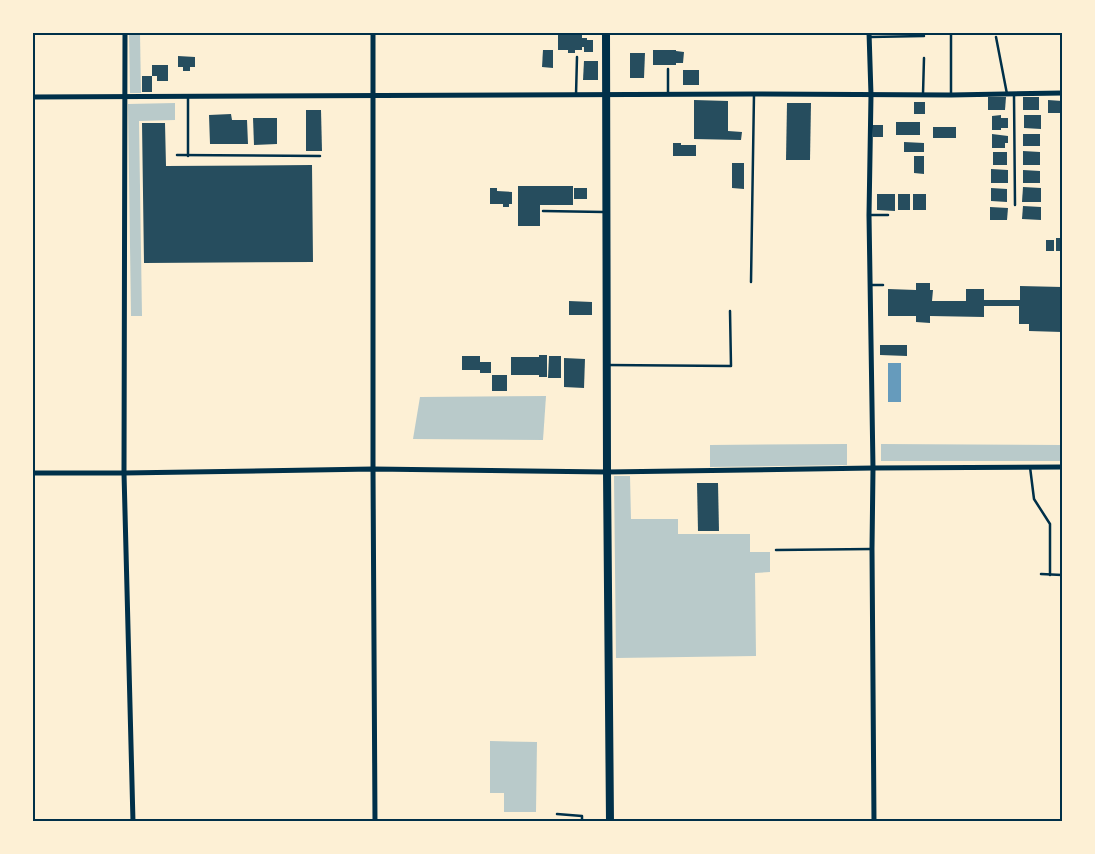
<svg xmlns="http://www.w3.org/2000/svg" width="1095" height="854" font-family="'Space Grotesk',sans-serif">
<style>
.green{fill:#b9caca}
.water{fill:#669bbc}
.building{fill:#264d5e}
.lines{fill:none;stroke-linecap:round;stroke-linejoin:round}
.service{stroke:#003049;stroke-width:2.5}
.minor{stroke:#003049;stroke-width:5}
.secondary{stroke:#003049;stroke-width:8}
.neatline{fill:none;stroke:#003049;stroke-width:2}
</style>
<rect width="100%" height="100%" fill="#fdf0d5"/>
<g class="green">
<polygon points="129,33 140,33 141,93 130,93"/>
<polygon points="175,103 175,120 139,121 142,316 131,316 128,104"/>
<polygon points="546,396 543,440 413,439 420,397"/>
<polygon points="847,444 847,465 710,467 710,445"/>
<polygon points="881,444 1062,445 1062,461 881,461"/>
<polygon points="614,476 630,476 631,519 678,519 678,534 750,534 750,552 770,552 770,572 755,573 756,656 616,658"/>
<polygon points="490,741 537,742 536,812 504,812 504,793 490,793"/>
</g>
<rect class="water" x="888" y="363" width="13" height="39"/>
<g class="building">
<polygon points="558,32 582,32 582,38 587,38 587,40 593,40 593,52 584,52 584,47 582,47 582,50 575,50 575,53 568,53 568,50 558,50"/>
<polygon points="543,50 553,50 553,68 542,67"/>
<polygon points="653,50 676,50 676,51 684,52 683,63 676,63 676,65 653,65"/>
<polygon points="630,53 645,53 644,78 630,78"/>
<polygon points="178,56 195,57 195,67 190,67 190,71 183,71 183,67 178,67"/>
<polygon points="584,61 598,61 598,80 583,80"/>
<polygon points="152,65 168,65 168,81 157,81 157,76 152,76"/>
<rect x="683" y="70" width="16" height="15"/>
<rect x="142" y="76" width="10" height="16"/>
<polygon points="988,97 1006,97 1005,110 988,110"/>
<rect x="1023" y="97" width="16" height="13"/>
<polygon points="694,100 728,101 728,131 742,132 741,140 694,139"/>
<polygon points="1048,100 1062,101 1062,113 1048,113"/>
<rect x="914" y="102" width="11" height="12"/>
<polygon points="787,103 811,103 810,160 786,160"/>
<polygon points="306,110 321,110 322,151 306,151"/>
<polygon points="231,114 232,120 247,120 248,144 210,144 209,115"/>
<polygon points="1001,115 1001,118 1008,118 1008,128 1001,128 1001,130 992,130 992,116"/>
<polygon points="1024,115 1041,115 1041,129 1024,128"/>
<polygon points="253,118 277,118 277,144 254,145"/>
<rect x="896" y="122" width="24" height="13"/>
<polygon points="142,123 165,123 166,166 312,165 313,262 144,263"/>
<rect x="873" y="125" width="10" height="12"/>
<rect x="933" y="127" width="23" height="11"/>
<polygon points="992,134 1008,136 1008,143 1005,143 1005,148 992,148"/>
<rect x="1023" y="134" width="17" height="12"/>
<polygon points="904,142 924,143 924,152 904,152"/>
<polygon points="673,143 681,143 681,145 696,145 696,156 673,156"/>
<polygon points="1023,151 1040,152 1040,165 1023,165"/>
<rect x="993" y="152" width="14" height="13"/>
<polygon points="914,156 924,156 924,174 914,173"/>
<polygon points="732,163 744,163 744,189 732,188"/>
<polygon points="991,169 1008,170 1008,183 991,183"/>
<polygon points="1023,170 1040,171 1040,183 1023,183"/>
<polygon points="518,186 573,186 573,205 540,205 540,226 518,226"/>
<polygon points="1023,187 1041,188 1041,202 1022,202"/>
<polygon points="490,188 497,188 497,191 512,192 512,204 509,204 509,207 503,207 503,204 490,204"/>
<rect x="574" y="188" width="13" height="11"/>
<polygon points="991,188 1007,189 1007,202 991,201"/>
<polygon points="877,194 895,194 895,211 877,210"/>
<rect x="898" y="194" width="12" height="16"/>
<rect x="913" y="194" width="13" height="16"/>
<polygon points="1023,206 1041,207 1041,220 1022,219"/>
<polygon points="990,207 1008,208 1007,220 990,220"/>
<rect x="1056" y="238" width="6" height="13"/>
<rect x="1046" y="240" width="8" height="11"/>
<polygon points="916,283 930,283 930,290 933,290 932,301 966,301 966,289 984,289 984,300 1020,300 1020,286 1062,287 1062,332 1029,331 1029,324 1019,324 1019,306 984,306 984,317 930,316 930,323 916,322 916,316 888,316 888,289 916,290"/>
<polygon points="569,301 592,302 592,315 569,315"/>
<polygon points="880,345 907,345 907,356 880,355"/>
<polygon points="539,355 547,355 547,377 539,377 539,375 511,375 511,357 539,357"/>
<polygon points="462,356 480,356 480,362 491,362 491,373 480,373 480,370 462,370"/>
<polygon points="549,356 561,356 561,378 548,378"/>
<polygon points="564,358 585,359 584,388 564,387"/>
<rect x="492" y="375" width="15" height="16"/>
<polygon points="697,483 718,483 719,531 698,531"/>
</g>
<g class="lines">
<g class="service">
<polyline points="951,32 951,93"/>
<polyline points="870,37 924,36"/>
<polyline points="996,37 1007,94"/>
<polyline points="668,94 668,69"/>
<polyline points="923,94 924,58"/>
<polyline points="576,95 577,57"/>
<polyline points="1014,95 1015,205"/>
<polyline points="177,155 320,156"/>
<polyline points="188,156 188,98"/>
<polyline points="543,211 604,212"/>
<polyline points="869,215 888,215"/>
<polyline points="751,282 754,94"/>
<polyline points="870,285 883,285"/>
<polyline points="607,365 731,366 730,311"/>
<polyline points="1030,467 1034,499 1050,524 1050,575"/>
<polyline points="776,550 872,549"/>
<polyline points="1041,574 1062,575"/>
<polyline points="557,814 582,816 582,822"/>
</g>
<g class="minor">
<polyline points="125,32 124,473 133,822"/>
<polyline points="373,32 373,469 375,822"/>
<polyline points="869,32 871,95 869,215 873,468 872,549 874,822"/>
<polyline points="32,97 754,94 951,95 1062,93"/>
<polyline points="32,473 124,473 373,469 607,472 873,468 1062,467"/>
</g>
<polyline class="secondary" points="606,32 607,472 610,822"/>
</g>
<rect width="1095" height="854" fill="none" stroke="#fdf0d5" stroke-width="68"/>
<rect x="34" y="34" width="1027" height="786" class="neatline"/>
</svg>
